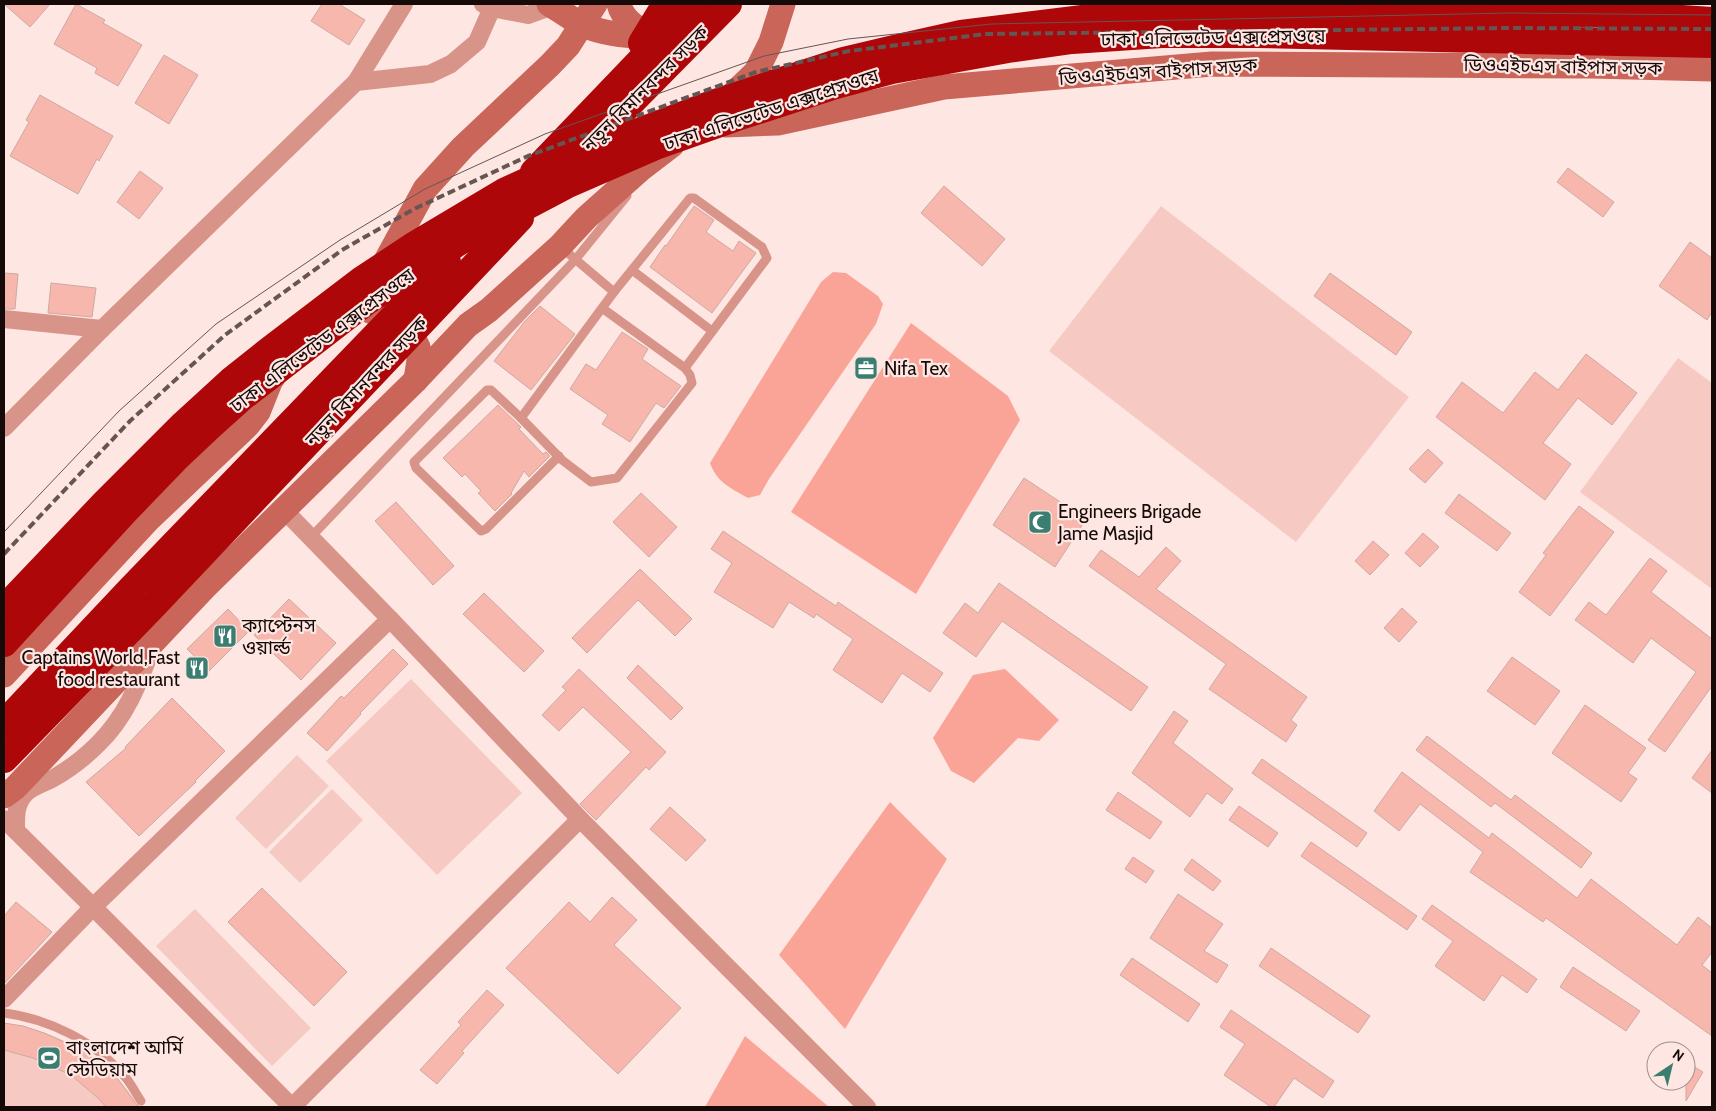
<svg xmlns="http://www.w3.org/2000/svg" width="1716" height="1111" font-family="Cabin,'Noto Sans Bengali',sans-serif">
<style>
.green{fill:#f6c9c2}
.water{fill:#faa498}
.building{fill:#f8b7ad;stroke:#cda9a3}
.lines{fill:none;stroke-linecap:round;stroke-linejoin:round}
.lane{stroke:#d9948a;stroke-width:9}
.street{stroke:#d9948a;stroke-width:18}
.secondary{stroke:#c96559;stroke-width:25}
.highway{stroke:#ad0709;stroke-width:28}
.tram{stroke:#655553;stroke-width:1}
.rail{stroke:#655553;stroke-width:4;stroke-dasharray:8 4;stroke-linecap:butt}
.labels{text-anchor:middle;stroke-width:4.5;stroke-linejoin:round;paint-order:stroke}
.street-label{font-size:19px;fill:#160a09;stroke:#fee7e3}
.poi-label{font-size:19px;fill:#160a09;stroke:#fee7e3;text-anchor:start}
</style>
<rect width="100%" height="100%" fill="#fee7e3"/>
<g class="green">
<polygon points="1161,206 1409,397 1296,542 1049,351"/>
<polygon points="1678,358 1712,383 1712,589 1580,492"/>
<polygon points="411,679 522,793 437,875 326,761"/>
<polygon points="297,755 329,786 266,849 235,818"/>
<polygon points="332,789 363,820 300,883 269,852"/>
<polygon points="195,909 311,1028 272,1066 156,946"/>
<path d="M4,1023C59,1030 109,1060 140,1107H4Z"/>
</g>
<g class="water">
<path d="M833,272L846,273L878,296L883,304L876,324L769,479L760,495L748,498C731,488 717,483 710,463L821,282Z"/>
<polygon points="911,323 1008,396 1020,420 916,594 791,512"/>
<polygon points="1005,669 1059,720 1039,741 1018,738 974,783 951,771 933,738 973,675"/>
<polygon points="890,802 947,859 845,1029 779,955"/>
<polygon points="745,1036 829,1107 705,1107"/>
</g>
<g class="building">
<polygon points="4,4 50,4 30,27"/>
<polygon points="76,4 105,20 103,23 142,45 118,86 95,73 97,68 54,44"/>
<polygon points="322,4 339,4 365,20 349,45 311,21"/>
<polygon points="164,55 198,75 169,124 135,103"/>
<polygon points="40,95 113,136 99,161 97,159 78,194 10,156 29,122 26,120"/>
<polygon points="1568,168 1614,202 1603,217 1557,182"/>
<polygon points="140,171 163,188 139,219 117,202"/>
<polygon points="944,186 1005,239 982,266 921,213"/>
<polygon points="694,206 714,220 706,232 733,251 739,241 756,253 712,313 650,267 665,245 666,246"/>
<polygon points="1690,242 1712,258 1712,312 1707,320 1659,286"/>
<polygon points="4,273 18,274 15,309 4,309"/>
<polygon points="1330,273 1412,332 1396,355 1314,296"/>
<polygon points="51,283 96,288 92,317 48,313"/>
<polygon points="540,306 575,334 531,390 494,361 525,321"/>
<polygon points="622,332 648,349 642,359 681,386 664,408 656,403 630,442 602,424 608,415 570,389 586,364 596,370"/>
<polygon points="1586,354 1637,393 1612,425 1578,398 1543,443 1571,464 1545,500 1436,417 1462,382 1503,413 1535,372 1558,390"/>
<polygon points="498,405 521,427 519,429 543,454 546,452 550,456 529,477 524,471 511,493 512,494 495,511 478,493 481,491 465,474 462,477 443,458"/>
<polygon points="1428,449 1443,463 1425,483 1409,469"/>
<polygon points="1024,478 1086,519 1055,567 993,525"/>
<polygon points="641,493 677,527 649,557 613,522"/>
<polygon points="1459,494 1511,533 1497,551 1445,513"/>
<polygon points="396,502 454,566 433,585 375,521"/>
<polygon points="1579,506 1614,532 1550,616 1519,592 1546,555 1543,553"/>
<polygon points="723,531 836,606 838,602 943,673 930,692 902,673 882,703 833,670 853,639 816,614 814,618 789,602 773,628 714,592 732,563 711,549"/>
<polygon points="1423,533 1439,547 1420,567 1405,553"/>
<polygon points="1373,541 1389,555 1370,575 1355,561"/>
<polygon points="1166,547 1181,561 1156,589 1307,697 1291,720 1297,725 1286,742 1209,689 1226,664 1089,566 1101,550 1139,577"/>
<polygon points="1650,558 1667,571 1651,592 1712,639 1712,686 1665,752 1648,740 1696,672 1651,638 1633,663 1575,620 1589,602 1606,615"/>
<polygon points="640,569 692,619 675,636 638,600 587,653 572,638"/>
<polygon points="999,583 1148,687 1131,711 1002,621 976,657 943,633 965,603 978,613"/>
<polygon points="484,593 544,651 524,672 463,614"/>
<polygon points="289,599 336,643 301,680 254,635"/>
<polygon points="1402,608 1417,622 1399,642 1384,628"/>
<polygon points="228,609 249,631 209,671 187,649"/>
<polygon points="393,649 408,664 360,713 361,714 327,751 307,733 341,696 344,698"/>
<polygon points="1512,657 1560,691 1535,725 1487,691"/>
<polygon points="638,665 683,708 671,720 627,678"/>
<polygon points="579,669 666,752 649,770 646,767 596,820 580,804 631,752 583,707 559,731 542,715 566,690 562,687"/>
<polygon points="172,698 225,751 195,781 196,782 139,836 86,782 126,748 125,747"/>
<polygon points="1585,705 1646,748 1628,773 1637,779 1621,802 1552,753"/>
<polygon points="1174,711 1188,721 1173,743 1233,789 1222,804 1207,793 1190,817 1132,773"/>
<polygon points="1427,736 1511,800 1515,795 1592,853 1581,868 1495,803 1491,807 1416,750"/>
<polygon points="1712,750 1712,793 1692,778"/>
<polygon points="1262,759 1367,833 1357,847 1252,773"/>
<polygon points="1402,772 1489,838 1492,833 1577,898 1591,879 1677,945 1698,917 1712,928 1712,952 1702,965 1712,973 1712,1036 1546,918 1543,922 1470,872 1483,852 1420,804 1399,831 1374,811"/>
<polygon points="1118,792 1162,822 1150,839 1106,810"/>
<polygon points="1239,806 1278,833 1268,847 1229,820"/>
<polygon points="670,807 706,840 686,861 650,829"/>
<polygon points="1311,842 1417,916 1407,930 1301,856"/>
<polygon points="1133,857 1154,871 1146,883 1125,869"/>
<polygon points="1192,859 1221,881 1213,891 1184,870"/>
<polygon points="262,888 347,972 314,1006 228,922"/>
<polygon points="1178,894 1223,924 1204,951 1228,965 1217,983 1150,938"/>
<polygon points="612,897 637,920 614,945 681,1008 618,1074 506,968 569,902 590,922"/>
<polygon points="16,902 52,932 4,984 4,916"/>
<polygon points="1432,905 1537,979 1527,993 1502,975 1484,1001 1435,966 1453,941 1422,919"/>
<polygon points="1271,948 1370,1016 1358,1033 1259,966"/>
<polygon points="1132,958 1200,1004 1188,1022 1120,975"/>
<polygon points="1573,967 1640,1011 1626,1031 1560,987"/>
<polygon points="487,990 504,1005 462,1051 464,1053 437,1084 420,1070 461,1025 458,1022"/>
<polygon points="1231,1010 1334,1081 1323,1098 1294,1078 1274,1107 1271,1107 1224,1075 1245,1044 1220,1027"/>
<polygon points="4,1023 23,1026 44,1033 84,1051 118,1079 136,1104 140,1107 106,1107 98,1098 71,1075 33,1058 4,1050"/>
<polygon points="1686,1062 1703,1072 1686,1101"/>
</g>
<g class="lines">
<g class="lane">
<polyline points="562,248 614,292 602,308 521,418 562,460 591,482 617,478 692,383 690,375 685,368 602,308"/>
<polyline points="632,270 712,331"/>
<polyline points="614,292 690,198 694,198 762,247 767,258 685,368"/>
<polyline points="521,418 491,390 487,390 414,462 416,468 481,531 486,529 559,456"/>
<polyline points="311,537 575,260 627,196"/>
<path d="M4,1013C50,1019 96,1042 126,1078C132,1085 136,1094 141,1101"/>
</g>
<g class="street">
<polyline points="483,4 492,8 528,15 553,6 552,4"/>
<polyline points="356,82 404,4"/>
<polyline points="4,319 102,329"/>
<polyline points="4,428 102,329 356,82 430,74 451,64 477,42 492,8"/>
<polyline points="283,509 390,619"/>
<polyline points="4,819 93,907 292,1107"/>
<polyline points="580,819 867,1107"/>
<path d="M16,830C16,817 15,805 25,794C31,787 44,783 52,779C68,770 85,757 98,744C126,717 139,683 152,647"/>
<polyline points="4,999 93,907 390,619 580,819 292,1107"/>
</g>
<g class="secondary">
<path d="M549,4C560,10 571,19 583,25C608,36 637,36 664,39"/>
<path d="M619,4C623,21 638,29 653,37"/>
<polyline points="728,99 756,72 771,42 783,4"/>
<polyline points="726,125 778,123 944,87 1212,64 1591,66 1712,69"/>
<polyline points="382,268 425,189 463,147 550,65 568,46 595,4"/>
<path d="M355,305C375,313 406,324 417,345C422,354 417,370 416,380"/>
<polyline points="4,675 148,520 248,425 258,412 270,382 279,368"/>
<polyline points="4,796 15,788 207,585 416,380 468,325 489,310 560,246 586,218 642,168 672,145"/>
</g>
<g class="highway">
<polyline points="642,43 666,4"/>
<polyline points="587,147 728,4"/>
<polyline points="534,172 695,4"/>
<polyline points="4,609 104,504 184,424 231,381 270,350 362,280 415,245 504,192 615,141 712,104 843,61 902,47 961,34 1115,15 1592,13 1712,21"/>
<polyline points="4,643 124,512 177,457 211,425 241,398 367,301 460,241 566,185 658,145 737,117 836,85 892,70 1008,49 1072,40 1162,34 1256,34 1712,44"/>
<polyline points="4,724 131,589 447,262"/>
<polyline points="4,759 151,608 520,218"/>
</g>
<polyline class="tram" points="4,532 119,411 216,324 340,240 425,189 545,134 764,56 848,39 991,24 1509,13 1712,15"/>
<polyline class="rail" points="4,554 130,421 225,335 342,250 414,209 528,156 756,72 849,51 986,34 1509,28 1712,29"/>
</g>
<defs>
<g id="office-square" transform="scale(1.25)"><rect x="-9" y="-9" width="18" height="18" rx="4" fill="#3b7e71" stroke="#fee7e3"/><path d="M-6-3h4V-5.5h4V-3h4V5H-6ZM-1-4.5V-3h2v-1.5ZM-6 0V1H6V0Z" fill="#fff"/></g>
<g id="mosque-square" transform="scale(1.25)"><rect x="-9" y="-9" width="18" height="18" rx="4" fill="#3b7e71" stroke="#fee7e3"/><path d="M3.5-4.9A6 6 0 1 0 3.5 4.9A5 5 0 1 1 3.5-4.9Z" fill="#fff"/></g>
<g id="restaurant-square" transform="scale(1.25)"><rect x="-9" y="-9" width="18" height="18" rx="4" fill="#3b7e71" stroke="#fee7e3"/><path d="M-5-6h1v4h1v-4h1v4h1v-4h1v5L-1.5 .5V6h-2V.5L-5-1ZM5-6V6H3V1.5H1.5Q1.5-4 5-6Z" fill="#fff"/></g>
<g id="stadium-square" transform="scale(1.25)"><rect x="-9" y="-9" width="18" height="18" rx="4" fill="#3b7e71" stroke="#fee7e3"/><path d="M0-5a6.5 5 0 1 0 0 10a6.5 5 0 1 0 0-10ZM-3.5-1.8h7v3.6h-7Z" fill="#fff"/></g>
</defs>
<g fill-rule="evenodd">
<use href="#office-square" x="866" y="368"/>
<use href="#mosque-square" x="1040" y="522"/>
<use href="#restaurant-square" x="225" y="636"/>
<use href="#restaurant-square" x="197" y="668"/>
<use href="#stadium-square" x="49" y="1058"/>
</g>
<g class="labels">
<g class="street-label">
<text transform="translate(1213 37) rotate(-1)" y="7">ঢাকা এলিভেটেড এক্সপ্রেসওয়ে</text>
<text transform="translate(1563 66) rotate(1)" y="7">ডিওএইচএস বাইপাস সড়ক</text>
<text transform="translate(1158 71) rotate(-4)" y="7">ডিওএইচএস বাইপাস সড়ক</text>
<text transform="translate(645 88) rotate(-45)" y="7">নতুন বিমানবন্দর সড়ক</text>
<text transform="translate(771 109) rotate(-18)" y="7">ঢাকা এলিভেটেড এক্সপ্রেসওয়ে</text>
<text transform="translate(322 340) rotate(-37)" y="7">ঢাকা এলিভেটেড এক্সপ্রেসওয়ে</text>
<text transform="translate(366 381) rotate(-47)" y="7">নতুন বিমানবন্দর সড়ক</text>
</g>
<g class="poi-label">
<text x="884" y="375">Nifa Tex</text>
<text x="1058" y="518">Engineers Brigade<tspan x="1058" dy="22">Jame Masjid</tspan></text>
<text x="242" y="632">ক্যাপ্টেনস<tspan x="242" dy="22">ওয়ার্ল্ড</tspan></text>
<text x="180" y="664" text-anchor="end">Captains World,Fast<tspan x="180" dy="22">food restaurant</tspan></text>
<text x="66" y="1054">বাংলাদেশ আর্মি<tspan x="66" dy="22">স্টেডিয়াম</tspan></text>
</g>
</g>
<rect width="1716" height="1111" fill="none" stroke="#160a09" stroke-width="10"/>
<g transform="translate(1671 1066) rotate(35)"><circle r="24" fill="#fee7e3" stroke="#a18f8c"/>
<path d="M0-4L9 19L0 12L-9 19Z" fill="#3b7e71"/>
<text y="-8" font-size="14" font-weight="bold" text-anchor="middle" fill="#160a09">N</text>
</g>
</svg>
